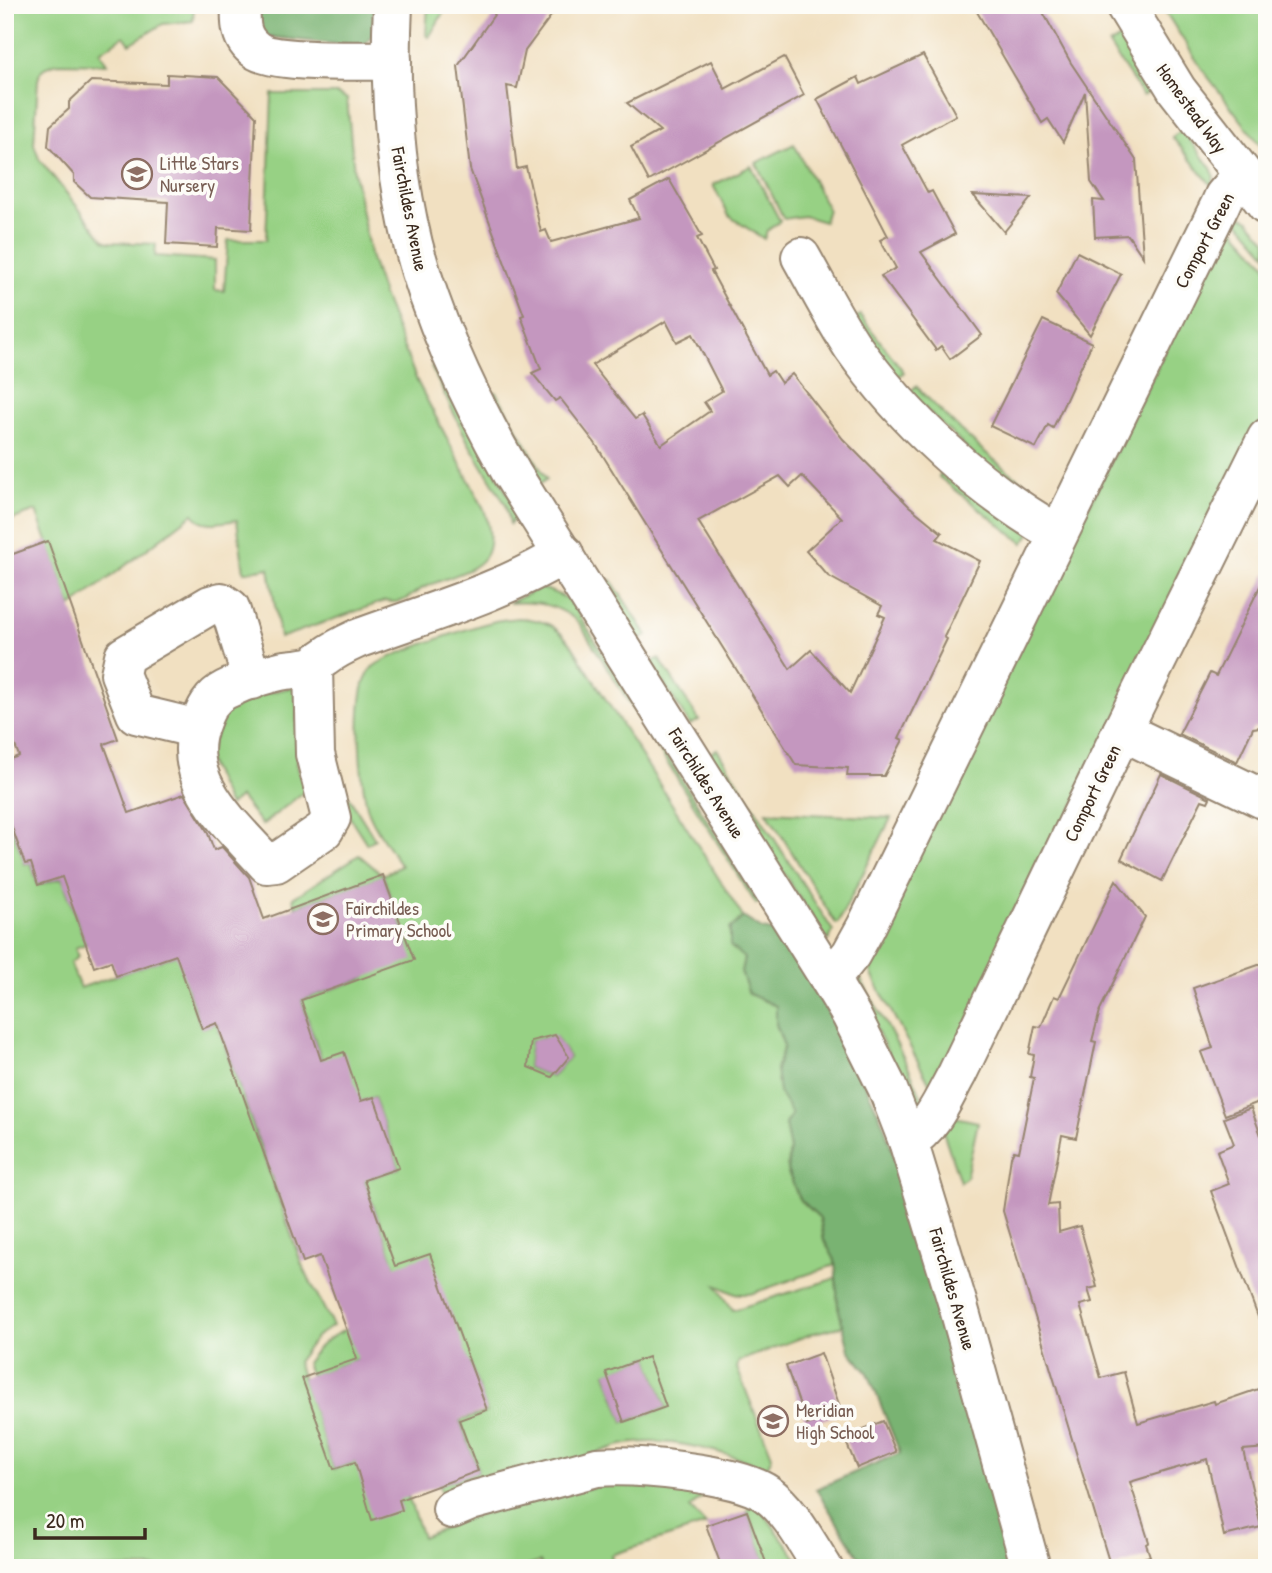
<svg xmlns="http://www.w3.org/2000/svg" width="1272" height="1573" font-family="'Patrick Hand',sans-serif">
<style>
.green{fill:#97d184;stroke:#697e51;stroke-width:2;fill-rule:evenodd}
.forest{fill:#79b372;stroke:#5a6e48;stroke-width:2}
.building{fill:#c497bf;fill-rule:evenodd}
.lines{fill:none;stroke-linecap:round;stroke-linejoin:round}
.minor-casing{stroke:#968570;stroke-width:42}
.minor{stroke:#fff;stroke-width:38}
.labels{text-anchor:middle;stroke-width:7;stroke-linejoin:round;paint-order:stroke}
.street-label{font-size:19px;fill:#3b2a1e;stroke:#fdfcf7}
.education-label{font-size:19px;fill:#785e54;stroke:#fdfcf7;text-anchor:start}
</style>
<rect width="100%" height="100%" fill="#fdfcf7"/>
<filter id="ink" filterUnits="userSpaceOnUse"><feTurbulence type="fractalNoise" baseFrequency=".0143" numOctaves="2"/><feDisplacementMap in="SourceGraphic" scale="14" xChannelSelector="R" yChannelSelector="G"/><feConvolveMatrix kernelMatrix="1 2 1 2 8 2 1 2 1" color-interpolation-filters="sRGB"/></filter>
<filter id="wash" filterUnits="userSpaceOnUse"><feTurbulence type="fractalNoise" baseFrequency=".00686" numOctaves="4" result="noise"/><feDisplacementMap in="SourceGraphic" scale="28" xChannelSelector="R" yChannelSelector="G"/><feGaussianBlur stdDeviation="1.57" result="paint"/><feColorMatrix in="noise" values="0 0 0 0 0 0 0 0 0 0 0 0 0 0 0 0 0 1.4 0 .05"/><feComposite in="paint" operator="in"/></filter>
<g filter="url(#wash)">
<rect width="100%" height="100%" fill="#f1e0c1"/>
<g class="green">
<path d="M5,5H194L193,21L163,24L130,44L124,36L100,52L107,64L56,63L44,68L40,73L38,80L34,144L39,159L104,240L109,242L156,244L155,256L215,260V290L224,291L228,240H266L272,94H337L347,99L354,172L371,259L383,295L417,381L484,509C504,570 468,568 425,587C408,595 407,605 385,601L280,638L269,568L244,572L237,520C221,522 203,528 193,514L71,607L36,511L5,522Z"/>
<polygon points="428,5 448,5 429,37 426,35"/>
<polygon points="1161,5 1267,5 1267,154 1202,69"/>
<polygon points="1120,38 1154,89 1143,96 1109,45"/>
<polygon points="1182,130 1211,168 1214,175 1212,186 1172,137"/>
<polygon points="794,144 828,209 824,222 804,216 784,219 756,163"/>
<polygon points="751,166 780,221 767,231 764,239 729,216 713,185"/>
<polygon points="1241,216 1248,219 1267,241 1267,254 1235,217"/>
<polygon points="1228,222 1267,266 1267,410 937,1084 932,1088 873,977 867,959"/>
<polygon points="860,315 904,372 897,378 852,321"/>
<polygon points="437,364 519,515 510,524 506,505 468,442 431,367"/>
<path d="M916,386C958,430 996,465 1047,499L1043,504L988,469L909,393Z"/>
<polygon points="496,392 547,480 539,484 489,396"/>
<polygon points="945,469 1030,534 1023,543 939,477"/>
<polygon points="611,580 647,635 638,640 602,585"/>
<path d="M538,589H545L569,599L759,903L756,904L579,623C559,604 535,601 509,603Z"/>
<path d="M519,618C545,620 554,624 571,644L743,917L730,929L744,958L741,972L776,1006V1024L784,1046L776,1070L792,1114L785,1124L790,1149L787,1170L799,1199L820,1218L824,1240L835,1260V1265L750,1294H735L716,1285L733,1310L836,1278L838,1306L843,1326L814,1333L739,1361L737,1368L772,1456L767,1468C723,1452 665,1434 618,1446L445,1502L439,1485L478,1471L460,1421L487,1412L470,1364L404,1484L422,1537L471,1517L601,1485L620,1483L709,1490L690,1508L706,1525L611,1555L615,1568H543L540,1562L523,1568H5V808L25,864L31,863L38,885L62,878L86,944L75,948L78,957L70,963L80,988L180,953L187,986L202,1028L217,1023L302,1265L333,1326L317,1336L297,1362L334,1469L395,1448L398,1275L361,1171L368,1169L372,1177L399,1168L374,1097L347,1106L342,1118L301,1000L364,978L405,935L383,876L296,907L293,898L359,855L383,875L401,866C391,849 374,829 368,810C360,782 352,690 372,668C382,656 472,627 492,622C500,619 510,619 519,618ZM555,1036L569,1057L552,1077L528,1067L531,1041ZM648,1357L666,1407L624,1422L606,1373Z"/>
<polygon points="659,658 699,720 690,725 651,663"/>
<polygon points="293,687 297,693 297,765 305,791 262,825 240,797 229,806 206,757 229,702"/>
<polygon points="717,749 833,931 829,940 826,939 708,755"/>
<polygon points="348,796 375,839 367,844 337,797"/>
<polygon points="767,812 891,818 838,923 836,924"/>
<path d="M858,975C883,1017 906,1058 924,1103L919,1106L912,1101L859,994L857,987Z"/>
<polygon points="950,1116 978,1122 966,1178 960,1182 942,1128"/>
<path d="M349,1328L363,1357L311,1376L306,1363C320,1344 327,1338 349,1328Z"/>
<polygon points="754,1500 804,1568 768,1568 747,1511"/>
</g>
<g class="forest">
<polygon points="286,5 374,5 372,35 363,47 262,36 257,11 286,12"/>
<polygon points="743,917 762,929 781,933 846,1043 884,1125 919,1237 1014,1568 866,1568 816,1489 900,1453 868,1373 849,1350 838,1306 835,1260 824,1240 820,1218 800,1199 787,1170 790,1149 785,1124 792,1114 779,1092 776,1070 784,1046 776,1024 776,1006 749,994 741,972 744,958 730,946 730,929"/>
</g>
<g id="blocks">
<g class="building">
<path d="M501,5H559L525,51L517,88L507,86L517,169L526,167L541,232L546,230L551,242L639,218L630,200L669,179L702,236L697,238L714,270L711,271L767,375L773,371L781,383L792,374L843,439L909,506L942,533L937,539L980,561L944,637L947,639L899,738L903,740L884,776H847L848,768L796,765L595,443L560,398L555,401L532,373L541,369L521,316L524,315L470,169L458,66ZM666,321L677,342L693,334L722,391L704,402L710,411L661,445L642,415L635,419L592,365ZM780,476L790,487L802,476L842,518L806,551L828,576L882,606L878,614L885,617L850,693L811,650L790,669L698,521Z"/>
<polygon points="973,5 1039,5 1071,63 1136,160 1143,257 1128,235 1095,237 1093,200 1104,201 1091,182 1085,92 1063,142 1048,119 1042,123"/>
<polygon points="923,55 956,115 902,145 928,193 932,191 955,234 921,252 982,335 950,359 941,346 936,350 881,276 896,268 880,240 888,236 817,99 858,77 861,84"/>
<polygon points="784,57 804,95 649,181 631,147 660,131 627,103 711,61 725,89"/>
<polygon points="167,74 218,77 256,116 251,230 218,228 217,247 166,244 168,202 90,197 74,182 74,175 48,146 50,126 69,109 69,102 91,81 167,84"/>
<polygon points="973,195 1031,198 1004,232"/>
<polygon points="1077,252 1121,274 1090,335 1056,294"/>
<polygon points="1043,320 1092,343 1053,428 1048,425 1036,448 990,426"/>
<polygon points="48,541 118,739 104,744 129,813 184,794 207,831 214,850 222,847 249,877 264,919 383,875 414,960 301,1000 321,1060 344,1052 361,1101 374,1097 399,1168 364,1180 395,1266 430,1254 487,1410 459,1420 478,1471 399,1500 402,1510 372,1520 355,1462 334,1469 302,1378 357,1359 320,1256 303,1262 217,1023 202,1029 176,955 116,976 111,961 94,967 62,877 38,885 31,863 25,864 5,808 5,761 19,756 5,719 5,557"/>
<polygon points="1267,572 1267,713 1260,727 1253,728 1237,762 1179,734 1210,673 1216,676"/>
<polygon points="1161,774 1210,798 1208,802 1202,800 1162,881 1121,859"/>
<polygon points="1116,880 1145,917 1099,1012 1100,1011 1092,1041 1096,1042 1076,1138 1062,1135 1048,1205 1058,1204 1059,1232 1080,1226 1097,1287 1088,1289 1092,1302 1080,1305 1101,1378 1124,1372 1138,1423 1214,1401 1215,1404 1267,1386 1267,1448 1243,1450 1261,1527 1224,1536 1207,1459 1130,1482 1149,1542 1146,1544 1150,1556 1111,1568 1003,1211 1011,1157 1014,1151 1019,1152 1034,1078 1030,1077 1034,1055 1029,1054 1035,1026 1041,1027 1054,996 1059,998"/>
<polygon points="1267,962 1267,1099 1225,1115 1201,1052 1213,1048 1193,988"/>
<polygon points="555,1035 569,1057 552,1077 528,1067 531,1041"/>
<polygon points="1251,1108 1267,1152 1267,1332 1264,1333 1211,1191 1229,1184 1217,1151 1234,1144 1224,1118"/>
<polygon points="821,1353 842,1413 807,1425 786,1366"/>
<polygon points="648,1357 666,1407 624,1422 606,1372"/>
<polygon points="883,1421 896,1452 857,1468 844,1437"/>
<polygon points="747,1511 768,1568 722,1568 706,1525"/>
</g>
</g>
</g>
<g filter="url(#ink)">
<use href="#blocks" fill-opacity="0" stroke="#968570" stroke-width="2"/>
<g class="lines">
<g class="minor-casing">
<g id="minor">
<path d="M241,5C240,23 240,39 256,50C275,64 364,60 392,61"/>
<path d="M393,5C389,84 394,167 413,244C434,325 471,402 512,474L830,980L851,1015L887,1087L908,1141L958,1305L1031,1568"/>
<polyline points="1125,5 1177,90 1267,205"/>
<path d="M801,257C818,287 833,317 852,346C903,419 980,490 1058,534"/>
<path d="M313,666L315,754L331,818L324,830L276,863L267,864C233,826 178,780 200,724C205,710 211,697 225,690C241,682 262,675 280,671C290,669 302,669 312,666C316,664 320,660 325,657C334,650 346,644 357,639C427,613 500,593 564,554"/>
<polyline points="198,729 136,714 120,674 124,656 210,605 221,602 230,608 252,680"/>
<polyline points="1122,731 1267,801"/>
<polyline points="830,980 851,954 866,927 1220,205 1224,196 1242,175"/>
<path d="M908,1141C933,1127 944,1097 957,1074L1122,731L1267,438"/>
<path d="M452,1509L471,1501L597,1467C635,1464 737,1473 767,1494C791,1511 807,1544 823,1568"/>
</g>
</g>
<use href="#minor" class="minor"/>
</g>
</g>
<defs>
<g id="school-ring" transform="scale(1.575)"><circle r="9.5" fill="#fdfcf7" stroke="#8d6e63" stroke-width="1.5"/><path d="M0-5L7-2L0 1L-7-2ZM-4 1L0 2.5L4 1V4Q0 6-4 4Z" fill="#8d6e63"/></g>
</defs>
<g fill-rule="evenodd">
<use href="#school-ring" x="137" y="174"/>
<use href="#school-ring" x="323" y="919"/>
<use href="#school-ring" x="773" y="1421"/>
</g>
<g class="labels">
<g class="street-label">
<text transform="translate(1192 108) rotate(54)" y="7">Homestead Way</text>
<text transform="translate(410 209) rotate(79)" y="7">Fairchildes Avenue</text>
<text transform="translate(1204 240) rotate(-62)" y="7">Comport Green</text>
<text transform="translate(707 783) rotate(58)" y="7">Fairchildes Avenue</text>
<text transform="translate(1092 793) rotate(-64)" y="7">Comport Green</text>
<text transform="translate(953 1289) rotate(74)" y="7">Fairchildes Avenue</text>
</g>
<g class="education-label">
<text x="160" y="170">Little Stars<tspan x="160" dy="22">Nursery</tspan></text>
<text x="346" y="915">Fairchildes<tspan x="346" dy="22">Primary School</tspan></text>
<text x="796" y="1417">Meridian<tspan x="796" dy="22">High School</tspan></text>
</g>
</g>
<rect width="1272" height="1573" fill="none" stroke="#fdfcf7" stroke-width="28"/>
<path d="M35 1528v10h110v-10" fill="none" stroke="#3b2a1e" stroke-width="3.5"/>
<text x="46" y="1528" font-size="21" fill="#3b2a1e" stroke="#fdfcf7" stroke-width="5" paint-order="stroke">20 m</text>
</svg>
